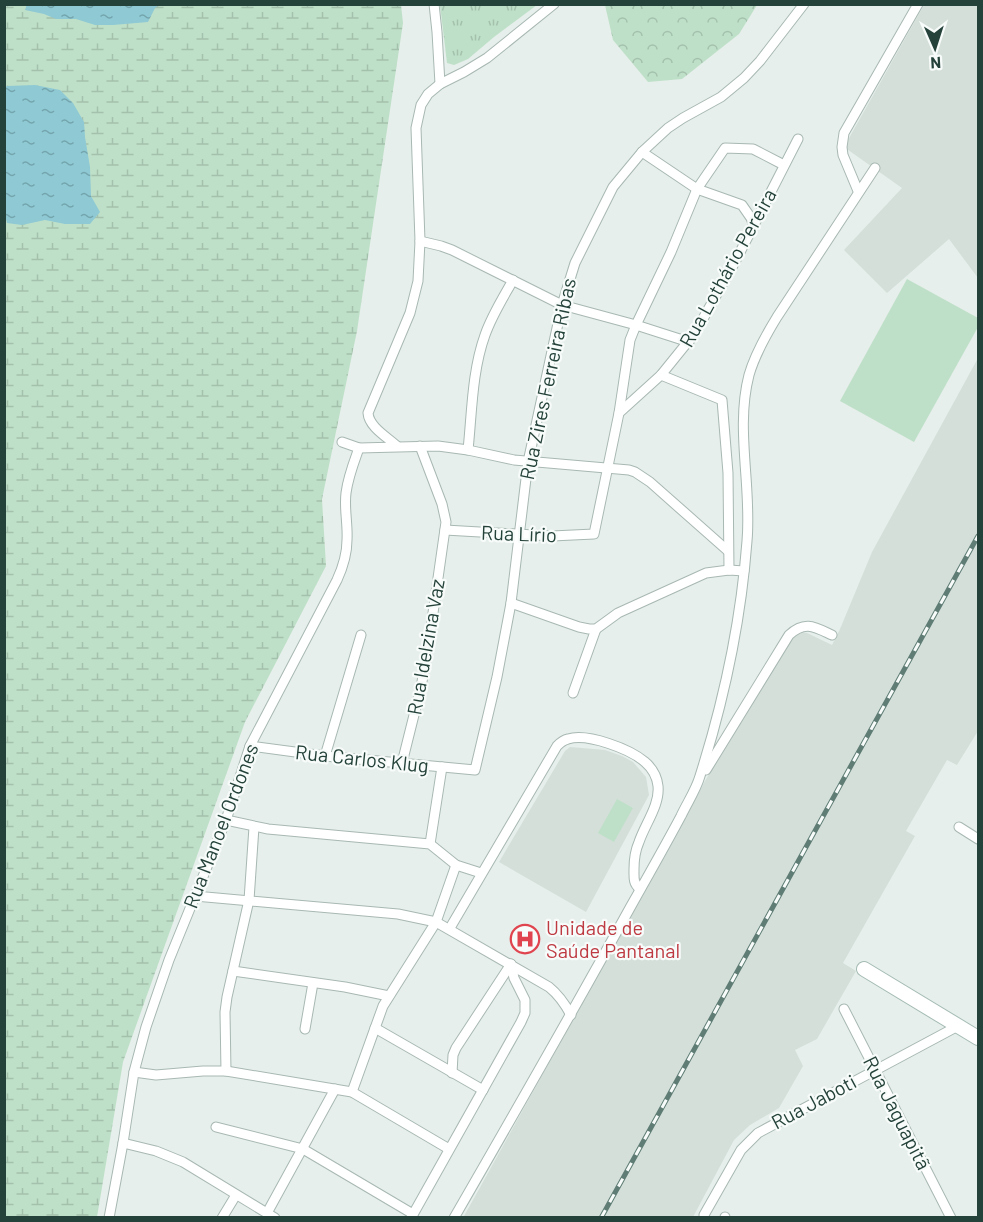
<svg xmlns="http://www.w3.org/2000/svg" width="983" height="1222" font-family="Barlow,sans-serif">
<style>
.built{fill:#d4dfda}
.grass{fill:url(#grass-tufts)}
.forest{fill:url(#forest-crowns)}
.wetland{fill:url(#wetland-marsh)}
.park{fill:#bfe0c8}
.water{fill:url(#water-ripples)}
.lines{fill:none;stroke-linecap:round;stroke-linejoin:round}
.street-casing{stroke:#a8b8b2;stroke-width:11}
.secondary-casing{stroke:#a4bbb3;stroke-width:16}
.street{stroke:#fff;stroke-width:9}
.secondary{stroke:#fff;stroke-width:14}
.rail-casing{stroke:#5f7d75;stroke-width:5}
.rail{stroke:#f7fbf9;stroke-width:3;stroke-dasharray:9;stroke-linecap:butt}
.labels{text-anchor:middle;stroke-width:4.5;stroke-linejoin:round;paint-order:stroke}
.street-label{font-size:20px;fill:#24423a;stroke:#f7fbf9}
.health-label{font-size:20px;fill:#be3a42;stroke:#f7fbf9;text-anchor:start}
</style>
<defs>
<pattern id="grass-tufts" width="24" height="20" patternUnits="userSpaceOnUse" patternTransform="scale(1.5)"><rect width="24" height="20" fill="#bfe0c8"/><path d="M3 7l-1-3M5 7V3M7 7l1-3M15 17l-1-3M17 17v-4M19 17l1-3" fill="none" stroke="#a4c1ad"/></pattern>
<pattern id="forest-crowns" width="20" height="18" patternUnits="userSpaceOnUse" patternTransform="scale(1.5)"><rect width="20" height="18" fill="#bfe0c8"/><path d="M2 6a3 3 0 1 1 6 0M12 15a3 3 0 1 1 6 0" fill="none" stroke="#a4c1ad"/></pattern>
<pattern id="wetland-marsh" width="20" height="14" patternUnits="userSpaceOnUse" patternTransform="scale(1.5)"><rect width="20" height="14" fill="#bfe0c8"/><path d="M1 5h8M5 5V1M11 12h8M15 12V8" fill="none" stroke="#a4c1ad"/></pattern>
<pattern id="water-ripples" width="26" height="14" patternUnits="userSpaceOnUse" patternTransform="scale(1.5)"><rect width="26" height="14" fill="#8ec9d4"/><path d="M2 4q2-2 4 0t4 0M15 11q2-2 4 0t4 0" fill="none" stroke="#74a5ad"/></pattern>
</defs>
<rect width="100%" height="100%" fill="#e6efeb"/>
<g class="built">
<polygon points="924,5 978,5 978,278 949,239 887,293 844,250 902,188 844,147"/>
<polygon points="978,358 978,731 957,765 947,760 906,831 915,836 843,963 856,971 817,1039 795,1050 803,1066 779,1108 750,1125 734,1140 693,1217 463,1218 705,781 761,687 795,635 801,632 807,633 832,645 840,629 872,552"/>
<polygon points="570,747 605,750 622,756 633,762 646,777 649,795 586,912 499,862 565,751"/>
</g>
<polygon class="grass" points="440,5 440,4 537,5 494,37 468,59 454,65 447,63"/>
<polygon class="forest" points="605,5 605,4 757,5 739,34 682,79 648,82 613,40"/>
<polygon class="wetland" points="5,5 401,5 403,23 357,331 322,499 326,566 245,722 123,1062 97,1217 5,1218"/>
<g class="park">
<polygon points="907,279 978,318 978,327 914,442 840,401"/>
<polygon points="617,799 633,808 614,842 598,833"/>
</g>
<g class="water">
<polygon points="27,4 159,4 159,5 155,8 148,22 113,25 95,25 76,19 56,19 44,14 25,10"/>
<polygon points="35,85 60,90 73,103 84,122 85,137 90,167 91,196 100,212 90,224 65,224 45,220 22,225 7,223 4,211 5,88 7,86"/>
</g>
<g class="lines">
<g class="street-casing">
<g id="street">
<polyline points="434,4 437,32 440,84"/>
<polyline points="642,152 697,189 742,205 751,218 754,226"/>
<polyline points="858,191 843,155 842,147 844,133 918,4"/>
<polyline points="420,241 441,246 452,250 562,305 636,325 689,342"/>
<polyline points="661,375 722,400 728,473 729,570"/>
<polyline points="619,413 661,375 695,333 736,260 798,139"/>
<polyline points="342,442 359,448 438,446 468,450 514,460 629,470 635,472 650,482 728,551"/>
<path d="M397,446C387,437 369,427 368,413L410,313L418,281L420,241L416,128L421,105L428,94L440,84L464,72L487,58L554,4"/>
<path d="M468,450C472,412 472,371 485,335C492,315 503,298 513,280"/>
<polyline points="445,530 552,536 594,534 619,413 630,340 636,325 671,252 697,189 725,148 753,149 784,165"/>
<polyline points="511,603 579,627 589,629 596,629 618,613 706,573 729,570 744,571"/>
<polyline points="573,693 596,629"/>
<polyline points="250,746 325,756 475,770 497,677 511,603 528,462 562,305 575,263 613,187 642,152 668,128 683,118 721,97 744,78 760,61 804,4"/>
<polyline points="325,756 361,635"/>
<polyline points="402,763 421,687 427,655 446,522 442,504 420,446"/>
<path d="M706,770L789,635C805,620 815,627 832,635"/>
<polyline points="226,820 268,829 430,844 456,865 481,873"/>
<polyline points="959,827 978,839"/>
<polyline points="430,844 442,767"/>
<path d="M195,896L398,914L436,922L549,987C559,995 565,1004 571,1015"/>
<path d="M450,928L557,746C560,743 563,740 568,739C588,733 630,749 645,762C652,768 657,777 658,786C660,805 645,824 639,842C635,851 634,860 634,869C634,878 633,883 640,889"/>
<polyline points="233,971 345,987 389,996"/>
<polyline points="844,1009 951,1218"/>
<polyline points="375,1028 483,1090"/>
<polyline points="305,1029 313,983"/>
<polyline points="226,1071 225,1012 227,997 249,900 254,827"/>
<polyline points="134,1072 156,1075 203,1071 226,1071 352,1092 449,1149"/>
<polyline points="452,1073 453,1055 456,1048 511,964"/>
<polyline points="352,1092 383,1006 436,922 456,865"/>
<polyline points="216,1127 303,1149 413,1214"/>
<polyline points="123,1143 156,1151 183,1162 275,1218"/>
<polyline points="267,1213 335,1089"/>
<polyline points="704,1215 741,1150 758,1133 958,1026"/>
<polyline points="725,1217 725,1218"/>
<path d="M109,1218L123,1143L134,1072L146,1027L169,960L226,820L250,746L337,580C343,567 347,554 347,540C348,524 344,509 346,493C348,477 354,462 359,448"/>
<polyline points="222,1218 236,1195"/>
<polyline points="411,1218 521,1022 525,1013 525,1000 514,978 511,964"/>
<path d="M454,1218C514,1114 573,1011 631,906C648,876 665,846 681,816C687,803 696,790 700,776C724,700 741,621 747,541C752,486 735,429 749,375C755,354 766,335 777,317L875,168"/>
</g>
</g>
<g class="secondary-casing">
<polyline id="secondary" points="864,969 978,1038"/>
</g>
<use href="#street" class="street"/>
<use href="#secondary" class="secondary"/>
<g class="rail-casing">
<polyline id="rail" points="601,1218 978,536"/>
</g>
<use href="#rail" class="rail"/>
</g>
<defs>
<g id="hospital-ring" transform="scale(1.5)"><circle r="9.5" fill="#f7fbf9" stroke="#e0444e" stroke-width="1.5"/><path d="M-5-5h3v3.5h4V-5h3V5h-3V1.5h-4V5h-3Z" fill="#e0444e"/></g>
</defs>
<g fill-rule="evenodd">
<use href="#hospital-ring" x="525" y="939"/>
</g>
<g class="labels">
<g class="street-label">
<text transform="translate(728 268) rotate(-61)" y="7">Rua Lothário Pereira</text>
<text transform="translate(548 379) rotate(-78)" y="7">Rua Zires Ferreira Ribas</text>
<text transform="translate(519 534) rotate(2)" y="7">Rua Lírio</text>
<text transform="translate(426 647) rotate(-80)" y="7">Rua Idelzina Vaz</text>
<text transform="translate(362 759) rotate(6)" y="7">Rua Carlos Klug</text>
<text transform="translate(221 826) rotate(-69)" y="7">Rua Manoel Ordones</text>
<text transform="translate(814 1102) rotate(-28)" y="7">Rua Jaboti</text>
<text transform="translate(897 1113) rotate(63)" y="7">Rua Jaguapitã</text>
</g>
<g class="health-label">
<text x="546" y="935">Unidade de<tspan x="546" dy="23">Saúde Pantanal</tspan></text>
</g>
</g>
<rect width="983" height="1222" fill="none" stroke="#24423a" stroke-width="12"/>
<g transform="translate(935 48) rotate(177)" stroke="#f7fbf9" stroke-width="4.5" paint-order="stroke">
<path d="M0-4.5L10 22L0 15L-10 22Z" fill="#24423a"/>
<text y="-9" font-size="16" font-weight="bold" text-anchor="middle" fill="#24423a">N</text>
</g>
</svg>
